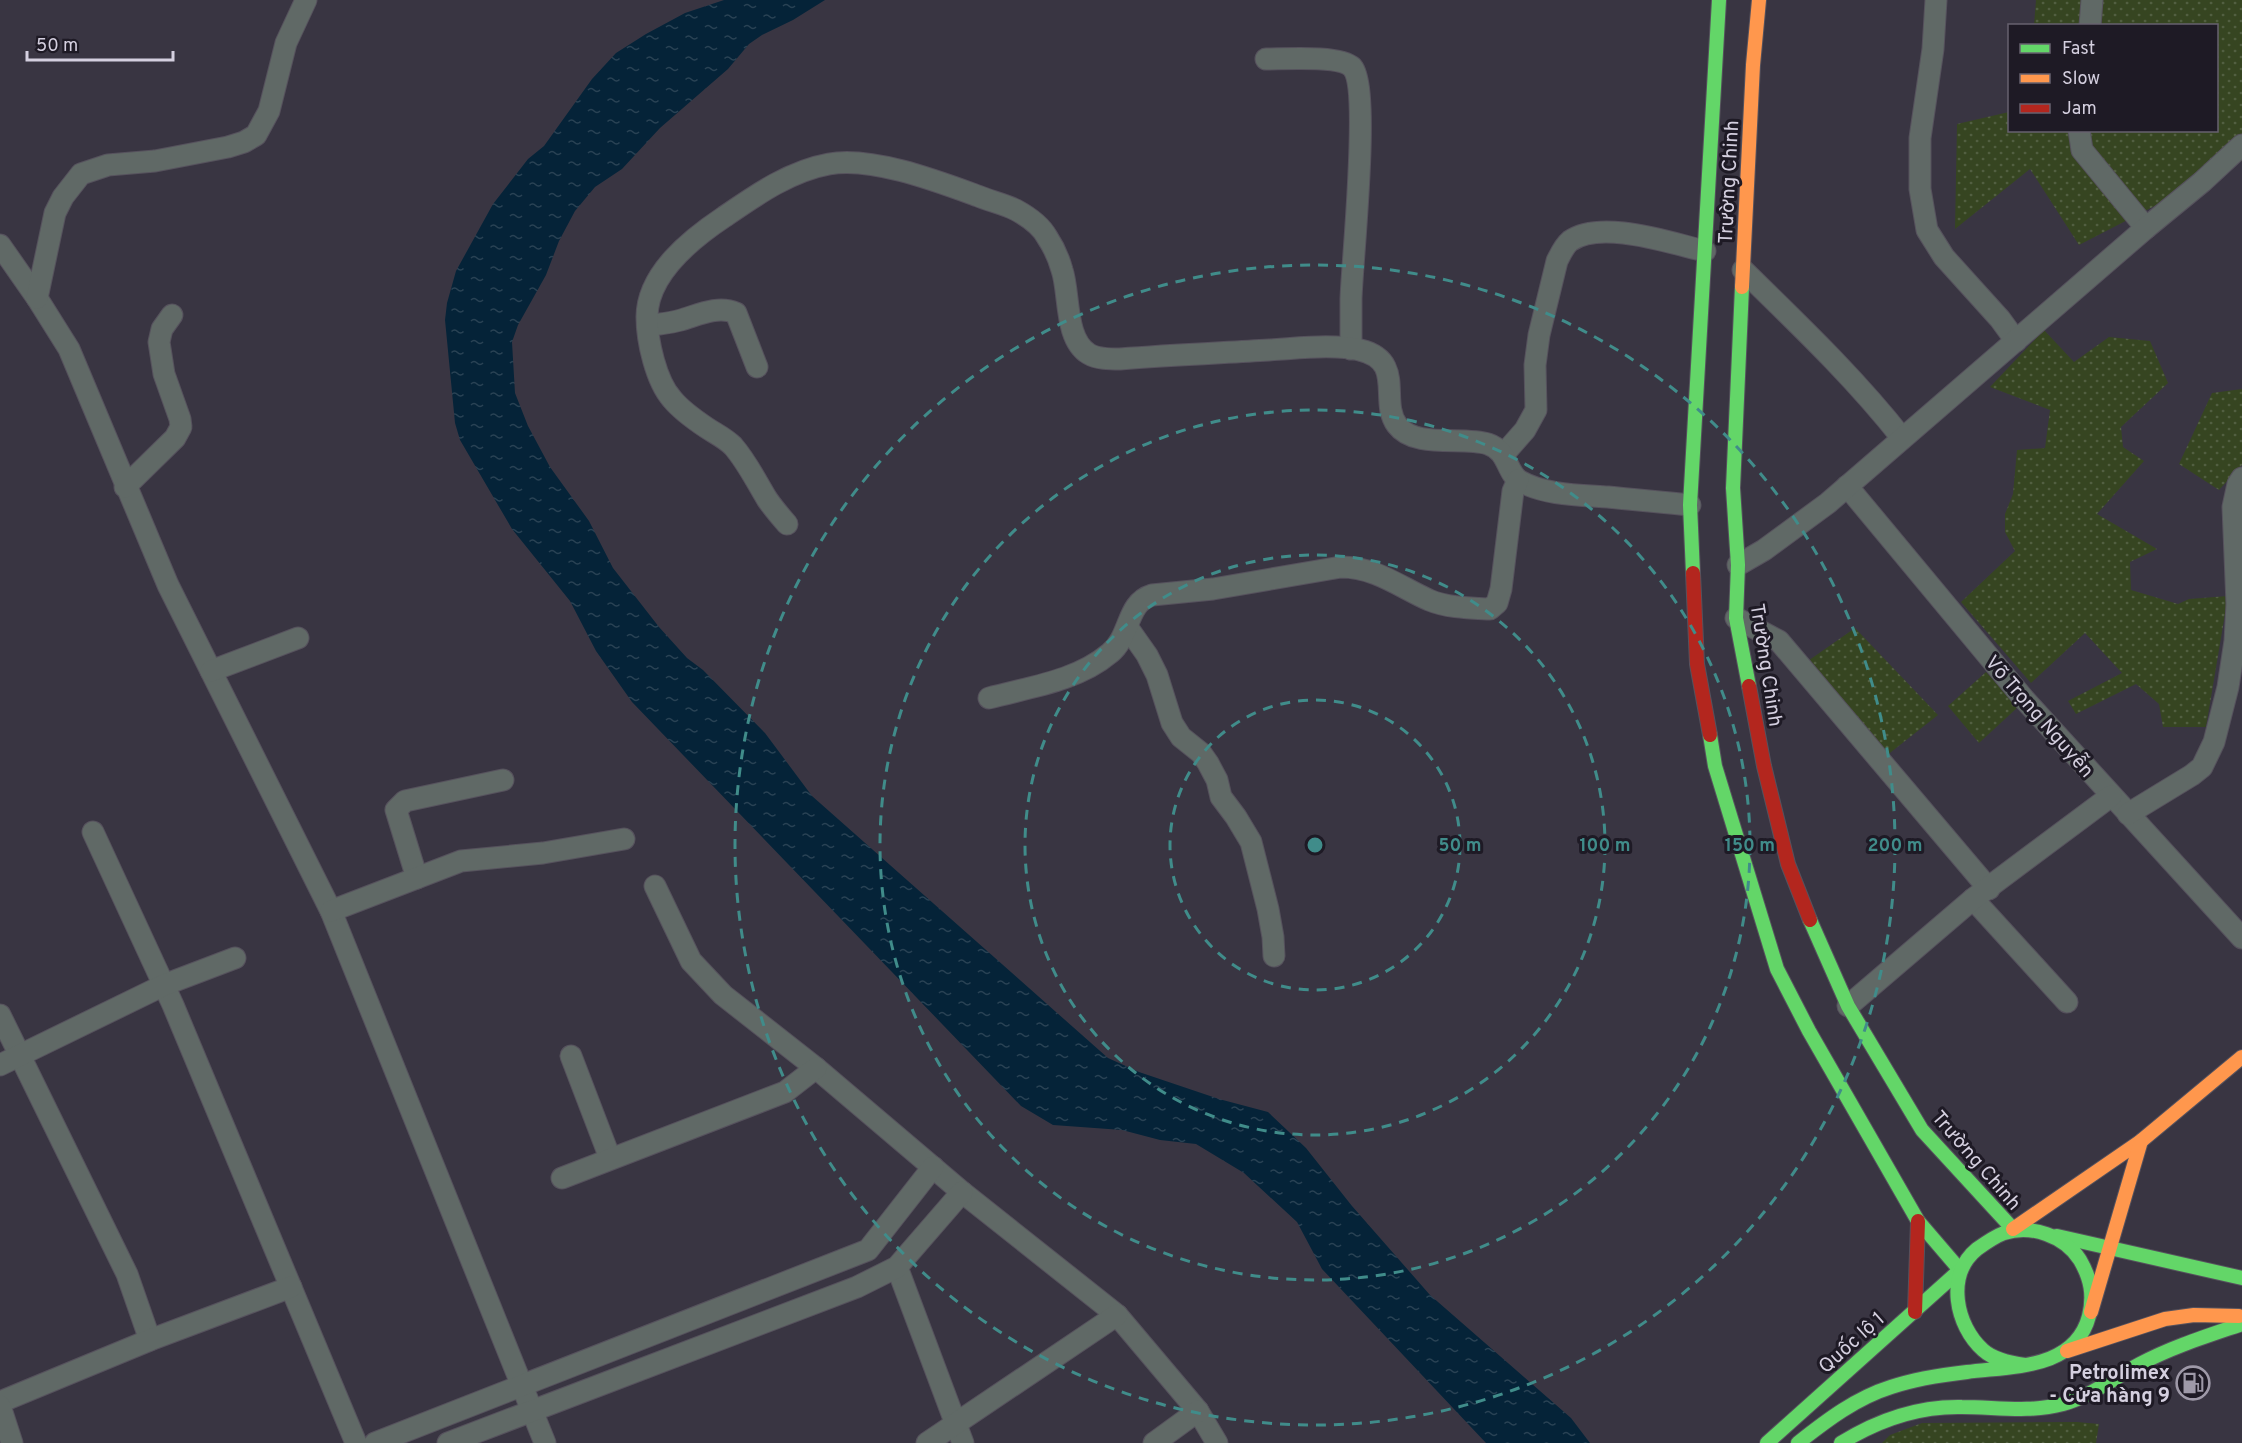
<svg xmlns="http://www.w3.org/2000/svg" width="2242" height="1443" font-family="Overpass,sans-serif">
<style>
.grass{fill:url(#grass-dots)}
.water{fill:url(#water-ripples)}
.lines{fill:none;stroke-linecap:round;stroke-linejoin:round}
.street-casing{stroke:#56525d;stroke-width:23}
.fast-casing{stroke:#56525d;stroke-width:16}
.slow-casing{stroke:#56525d;stroke-width:16}
.jam-casing{stroke:#56525d;stroke-width:16}
.street{stroke:#606966;stroke-width:21}
.fast{stroke:#63d668;stroke-width:14}
.slow{stroke:#ff974d;stroke-width:14}
.jam{stroke:#b3261e;stroke-width:14}
.ring{fill:none;stroke:#408c8a;stroke-width:3;stroke-dasharray:10 8}
.labels{text-anchor:middle;stroke-width:6;stroke-linejoin:round;paint-order:stroke}
.street-label{font-size:20px;fill:#d4cfdf;stroke:#1e1a25}
.poi-label{font-size:20px;font-weight:bold;fill:#d4cfdf;stroke:#1e1a25;text-anchor:end}
.centre{fill:#408c8a;stroke:#1e1a25;stroke-width:3}
.ring-label{font-size:18px;text-anchor:middle;font-weight:bold;fill:#408c8a;stroke:#1e1a25;stroke-width:6;stroke-linejoin:round;paint-order:stroke}
</style>
<defs>
<pattern id="grass-dots" width="8" height="8" patternUnits="userSpaceOnUse" patternTransform="scale(1.5)"><rect width="8" height="8" fill="#364521"/><path d="M2 2h.1M6 6h.1" fill="none" stroke="#525f41" stroke-width="1.8" stroke-linecap="round"/></pattern>
<pattern id="water-ripples" width="26" height="14" patternUnits="userSpaceOnUse" patternTransform="scale(1.5)"><rect width="26" height="14" fill="#052338"/><path d="M2 4q2-2 4 0t4 0M15 11q2-2 4 0t4 0" fill="none" stroke="#294254"/></pattern>
</defs>
<rect width="100%" height="100%" fill="#393542"/>
<g class="grass">
<polygon points="2036,0 2242,0 2242,161 2079,245 2030,169 1955,229 1957,124 2009,112 2010,130 2216,130 2216,26 2034,25"/>
<polygon points="2044,330 2074,362 2109,337 2150,341 2168,383 2121,427 2123,447 2144,461 2097,514 2157,549 2130,562 2131,590 2178,604 2189,599 2228,596 2206,727 2163,727 2159,704 2136,684 2076,714 2068,701 2122,673 2085,633 2031,683 1961,602 2015,551 2005,532 2005,514 2013,494 2017,450 2045,448 2050,410 1990,387"/>
<polygon points="2242,389 2242,465 2219,490 2179,464 2212,393"/>
<polygon points="1855,628 1938,715 1886,756 1805,663"/>
<polygon points="1986,672 2018,707 1979,743 1948,706"/>
<polygon points="2077,1422 2099,1424 2096,1443 1882,1443 1890,1435 1922,1423"/>
</g>
<polygon class="water" points="724,0 825,0 793,20 762,35 749,44 728,69 660,128 622,169 595,187 575,211 559,241 546,275 518,325 512,342 515,393 528,426 550,467 589,521 613,568 659,627 687,658 703,670 765,733 812,796 1108,1058 1139,1072 1219,1099 1268,1112 1306,1148 1352,1206 1430,1295 1571,1418 1590,1443 1486,1443 1322,1269 1297,1222 1244,1173 1196,1144 1160,1140 1122,1130 1053,1125 1021,1106 632,702 596,651 570,601 512,529 460,440 455,423 445,320 447,303 456,271 493,204 528,159 544,146 592,79 616,53 646,34 685,13"/>
<g class="lines">
<g class="street-casing">
<g id="street">
<polyline points="1936,0 1933,49 1920,138 1920,189 1927,230 1944,257 2000,319 2016,341"/>
<polyline points="2090,26 2092,0"/>
<path d="M1266,59C1284,59 1340,55 1352,67C1371,88 1352,261 1351,299C1351,315 1351,332 1351,349"/>
<polyline points="2079,130 2082,150 2146,228"/>
<polyline points="0,245 37,298 69,349 168,585 331,911 545,1443"/>
<path d="M1743,270C1798,324 1854,377 1902,438"/>
<polyline points="37,298 55,213 63,197 81,174 108,165 155,161 228,147 244,142 256,135 269,111 286,43 306,0"/>
<path d="M648,326C659,324 670,323 681,320C698,315 718,305 736,313L757,367"/>
<path d="M1503,455L1525,430L1536,410L1535,365L1539,335L1557,261C1561,253 1564,246 1570,241C1601,219 1670,243 1705,251"/>
<polyline points="1847,486 2024,699 2242,938"/>
<polyline points="125,487 175,438 181,427 180,419 164,374 159,342 162,329 172,315"/>
<path d="M787,524C780,516 773,508 767,499C756,481 747,462 733,446C725,438 716,434 707,428C695,420 681,410 672,399C656,381 647,341 647,317C647,274 691,239 724,217C756,195 790,171 829,164C871,156 937,181 978,196C990,201 1004,204 1016,210C1027,216 1041,226 1047,237C1053,246 1059,259 1062,270C1070,293 1064,339 1089,354C1097,359 1110,359 1120,359C1170,355 1219,353 1269,350C1294,348 1337,344 1360,350C1406,361 1379,401 1397,425C1415,449 1462,436 1488,444C1509,451 1506,473 1520,481C1544,495 1580,495 1608,497C1635,500 1663,502 1690,505"/>
<polyline points="1738,565 1764,550 1828,503 2146,228 2202,182 2242,145"/>
<polyline points="1736,618 1779,641 1989,889"/>
<polyline points="1128,628 1147,655 1157,675 1172,723 1181,737 1201,753 1208,763 1217,780 1221,797 1236,817 1251,842 1268,909 1273,937 1274,956"/>
<polyline points="211,671 298,638"/>
<path d="M989,698C1030,687 1077,681 1110,653C1131,636 1126,603 1152,595L1213,589L1341,567C1375,567 1400,587 1429,600C1448,608 1470,608 1490,609L1497,603L1501,589L1513,491L1518,480"/>
<polyline points="2128,814 2192,775 2202,767 2214,742 2228,687 2235,641 2237,604 2233,507 2238,484 2242,478"/>
<polyline points="93,832 173,1005 356,1443"/>
<polyline points="417,878 396,810 405,801 503,780"/>
<polyline points="655,886 691,961 723,995 816,1068 962,1192 1117,1315 1198,1411 1217,1443"/>
<polyline points="1973,899 2067,1002"/>
<polyline points="331,911 461,861 543,853 624,839"/>
<polyline points="1848,1006 1973,899 2111,796"/>
<polyline points="0,1015 127,1274 150,1340"/>
<polyline points="571,1056 610,1158"/>
<polyline points="0,1065 164,985 235,958"/>
<polyline points="562,1178 785,1092 816,1068"/>
<polyline points="897,1267 963,1443"/>
<polyline points="0,1402 150,1340 291,1287"/>
<polyline points="0,1406 12,1443"/>
<polyline points="375,1443 868,1250 933,1167"/>
<polyline points="448,1443 857,1287 897,1267 962,1192"/>
<polyline points="927,1443 1117,1315"/>
<polyline points="1154,1443 1198,1411"/>
</g>
</g>
<g class="fast-casing">
<g id="fast">
<polyline points="1742,287 1733,488 1738,565 1736,618 1749,686"/>
<polyline points="1693,573 1690,505 1719,0"/>
<polyline points="1710,735 1715,766 1777,969 1809,1031 1918,1221 1960,1270"/>
<polyline points="1810,920 1848,1006 1922,1130 2013,1229"/>
<polyline points="2057,1236 2242,1278"/>
<polyline points="1767,1443 1960,1270"/>
<path d="M1798,1443C1827,1420 1856,1398 1891,1387C1915,1379 1941,1375 1967,1372C2011,1366 2075,1370 2089,1316C2094,1295 2091,1279 2080,1260C2065,1236 2031,1224 2004,1233C1996,1236 1984,1244 1977,1249C1945,1275 1956,1326 1983,1350C1994,1360 2010,1363 2025,1365"/>
<path d="M1841,1443C1878,1420 1918,1406 1962,1407C1996,1407 2029,1413 2063,1404C2091,1396 2114,1378 2140,1364C2172,1347 2207,1336 2242,1324"/>
</g>
</g>
<g class="slow-casing">
<g id="slow">
<polyline points="1742,287 1753,65 1759,0"/>
<polyline points="2013,1229 2141,1141 2242,1057"/>
<polyline points="2091,1312 2141,1141"/>
<polyline points="2067,1351 2165,1319 2194,1315 2239,1316"/>
</g>
</g>
<g class="jam-casing">
<g id="jam">
<polyline points="1693,573 1697,664 1710,735"/>
<polyline points="1749,686 1764,766 1788,864 1810,920"/>
<polyline points="1915,1312 1918,1221"/>
</g>
</g>
<use href="#street" class="street"/>
<use href="#fast" class="fast"/>
<use href="#slow" class="slow"/>
<use href="#jam" class="jam"/>
</g>
<g class="ring">
<circle cx="1315" cy="845" r="145"/>
<circle cx="1315" cy="845" r="290"/>
<circle cx="1315" cy="845" r="435"/>
<circle cx="1315" cy="845" r="580"/>
</g>
<defs>
<g id="fuel-ring" transform="scale(1.725)"><circle r="9.5" fill="#1e1a25" stroke="#9e99a8" stroke-width="1.5"/><path d="M-5.5-6h7V0h2V4h1.3V-2.5L3-4.5l.8-.8L6-3V5H2.5V1h-1V6h-7ZM-4.2-4.7v3.2H.2V-4.7Z" fill="#9e99a8"/></g>
</defs>
<g fill-rule="evenodd">
<use href="#fuel-ring" x="2193" y="1383"/>
</g>
<g class="labels">
<g class="street-label">
<text transform="translate(1728 182) rotate(-87)" y="7">Trường Chinh</text>
<text transform="translate(1767 665) rotate(81)" y="7">Trường Chinh</text>
<text transform="translate(2040 716) rotate(49)" y="7">Võ Trọng Nguyễn</text>
<text transform="translate(1977 1160) rotate(49)" y="7">Trường Chinh</text>
<text transform="translate(1851 1342) rotate(-42)" y="7">Quốc lộ 1</text>
</g>
<g class="poi-label">
<text x="2170" y="1379">Petrolimex<tspan x="2170" dy="23">- Cửa hàng 9</tspan></text>
</g>
</g>
<circle cx="1315" cy="845" r="9" class="centre"/>
<g class="ring-label">
<text x="1460" y="851">50 m</text>
<text x="1605" y="851">100 m</text>
<text x="1750" y="851">150 m</text>
<text x="1895" y="851">200 m</text>
</g>
<rect x="2008" y="24" width="210" height="108" fill="#1e1a25" stroke="#67626f" stroke-width="1.5"/>
<rect x="2020" y="44" width="30" height="9" fill="#63d668" stroke="#67626f" stroke-width="1.5"/>
<text x="2062" y="54" font-size="18" fill="#d4cfdf">Fast</text>
<rect x="2020" y="74" width="30" height="9" fill="#ff974d" stroke="#67626f" stroke-width="1.5"/>
<text x="2062" y="84" font-size="18" fill="#d4cfdf">Slow</text>
<rect x="2020" y="104" width="30" height="9" fill="#b3261e" stroke="#67626f" stroke-width="1.5"/>
<text x="2062" y="114" font-size="18" fill="#d4cfdf">Jam</text>
<path d="M27 51v9h146v-9" fill="none" stroke="#d4cfdf" stroke-width="3"/>
<text x="36" y="51" font-size="18" fill="#d4cfdf" stroke="#1e1a25" stroke-width="4.5" paint-order="stroke">50 m</text>
</svg>
